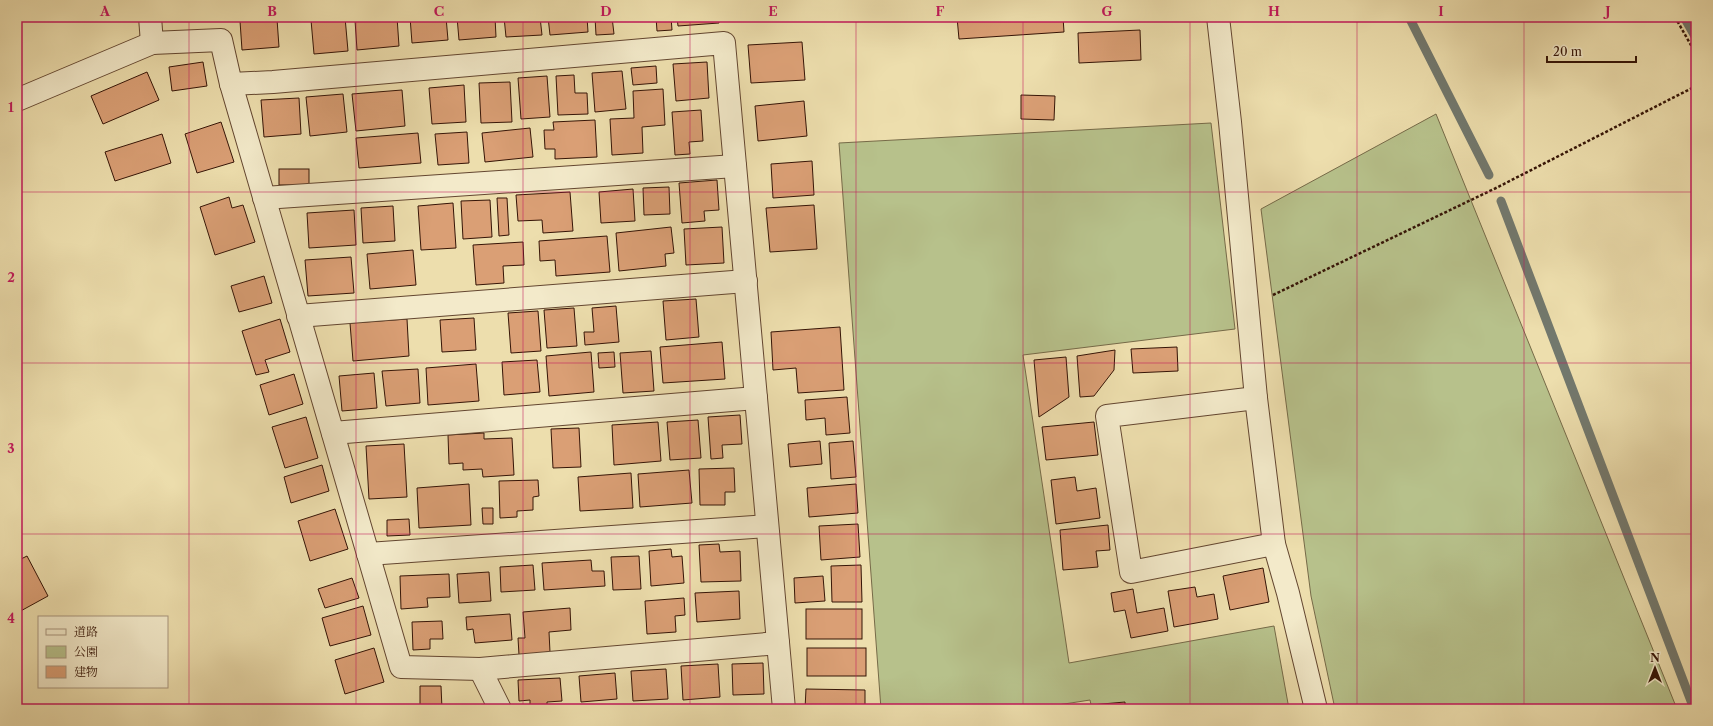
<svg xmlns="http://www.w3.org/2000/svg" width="1713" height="726" font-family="'Libre Caslon Text','Noto Serif JP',serif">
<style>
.green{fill:#b7c18b;stroke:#766a48}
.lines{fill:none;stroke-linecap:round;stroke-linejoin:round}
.stream{stroke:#72786d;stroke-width:9}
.building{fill:#da9f75;stroke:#351406}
.street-casing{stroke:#634630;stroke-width:24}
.path{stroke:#351406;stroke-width:2.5;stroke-dasharray:3 2;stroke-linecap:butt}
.street{stroke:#f3eaca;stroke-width:22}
.grid{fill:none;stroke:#c2185b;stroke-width:1;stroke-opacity:0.55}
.neatline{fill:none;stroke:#c2185b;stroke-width:1.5}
.grid-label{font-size:13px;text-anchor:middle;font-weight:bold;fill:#c2185b}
</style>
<rect width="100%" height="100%" fill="#eddead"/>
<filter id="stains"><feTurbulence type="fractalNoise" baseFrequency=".005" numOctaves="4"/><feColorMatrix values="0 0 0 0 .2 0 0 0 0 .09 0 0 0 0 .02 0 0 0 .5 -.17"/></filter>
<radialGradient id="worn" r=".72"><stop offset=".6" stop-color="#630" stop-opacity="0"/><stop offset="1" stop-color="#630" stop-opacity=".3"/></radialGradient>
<g class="green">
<polygon points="1436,114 1677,709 1335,709 1311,596 1261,209"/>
<polygon points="1211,123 1235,329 1023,355 1069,663 1274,626 1289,709 1092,709 1090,700 1032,709 881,709 839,143"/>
</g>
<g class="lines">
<g class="stream">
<polyline points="1409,17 1489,175"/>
<polyline points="1684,17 1696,38"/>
<polyline points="1501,201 1694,709"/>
</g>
</g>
<g class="building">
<polygon points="345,17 348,51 314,54 311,20"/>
<polygon points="397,17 399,46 357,50 355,20"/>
<polygon points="410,17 446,17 448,40 412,43"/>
<polygon points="457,17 495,17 496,37 459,40"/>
<polygon points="504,17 540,17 542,35 506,37"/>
<polygon points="548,17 587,17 588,32 550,35"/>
<polygon points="595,17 612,17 614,34 596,35"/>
<polygon points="656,17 671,17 672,30 657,31"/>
<polygon points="677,17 719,17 719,23 678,26"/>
<polygon points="747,17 799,17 748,21"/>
<polygon points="957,17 1063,17 1064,32 959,39"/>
<polygon points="277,19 279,47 242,50 240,21"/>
<polygon points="1140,30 1141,60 1079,63 1078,33"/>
<polygon points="802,42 805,80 751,83 748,45"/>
<polygon points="203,62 207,86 172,91 169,67"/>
<polygon points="707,62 709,98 676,101 673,64"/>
<polygon points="656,66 657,83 633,85 631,68"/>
<polygon points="622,71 626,109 595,112 592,73"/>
<polygon points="147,72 159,100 103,124 91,96"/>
<polygon points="574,75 575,93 587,93 588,114 558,115 556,76"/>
<polygon points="547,76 550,117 521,119 518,78"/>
<polygon points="510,82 512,122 481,123 479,83"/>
<polygon points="464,85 466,122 432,124 429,88"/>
<polygon points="663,89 665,125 642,127 643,153 612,155 610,119 634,118 633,91"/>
<polygon points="402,90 405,126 356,131 352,94"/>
<polygon points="343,94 347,132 310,136 306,97"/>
<polygon points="1021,95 1055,96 1054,120 1021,119"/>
<polygon points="299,98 301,134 264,137 261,100"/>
<polygon points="804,101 807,136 758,141 755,106"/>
<polygon points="701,110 703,141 689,142 690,154 675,155 672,112"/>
<polygon points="595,120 597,157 555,159 555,149 545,149 544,130 554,130 553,122"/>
<polygon points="221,122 234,162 197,173 185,134"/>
<polygon points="530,128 533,157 485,162 482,133"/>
<polygon points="467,132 469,163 438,165 435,134"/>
<polygon points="418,133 421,163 359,168 356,138"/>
<polygon points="162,134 171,163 115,181 105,152"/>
<polygon points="812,161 814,195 773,198 771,164"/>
<rect x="279" y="169" width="30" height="16"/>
<polygon points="717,180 719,210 704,211 705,221 682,223 679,183"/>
<polygon points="669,187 670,214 644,215 643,188"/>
<polygon points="633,189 635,221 601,223 599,192"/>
<polygon points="570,192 573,231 543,233 542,220 518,221 516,195"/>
<polygon points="229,197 232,208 243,205 255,242 215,255 200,207"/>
<polygon points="497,198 507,198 509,235 499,236"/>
<polygon points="490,200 492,237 463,239 461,201"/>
<polygon points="453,203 456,248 421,250 418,206"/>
<polygon points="814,205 817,249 770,252 766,208"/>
<polygon points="393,206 395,241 363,243 361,208"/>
<polygon points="354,210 356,245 309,248 307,213"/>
<polygon points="671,227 674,253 665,254 666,266 619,271 616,233"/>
<polygon points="722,227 724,263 686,265 684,229"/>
<polygon points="607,236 610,272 556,276 555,260 540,261 539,241"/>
<polygon points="523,242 524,265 503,266 504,283 476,285 473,245"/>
<polygon points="413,250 416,285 370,289 367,254"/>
<polygon points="351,257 354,293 308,296 305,260"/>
<polygon points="264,276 272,303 239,312 231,286"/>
<polygon points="696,299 699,337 666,340 663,301"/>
<polygon points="616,306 619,342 585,345 584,332 594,332 592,308"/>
<polygon points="574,308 577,346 547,348 544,310"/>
<polygon points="538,311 541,351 511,353 508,313"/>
<polygon points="474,318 476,350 442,352 440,320"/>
<polygon points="280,319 290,352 265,360 269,372 256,375 242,331"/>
<polygon points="407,319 409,356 353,361 350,323"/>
<polygon points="840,327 844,390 798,393 796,368 773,370 771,332"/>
<polygon points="722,342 725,379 663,383 660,347"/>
<polygon points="1177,347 1178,371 1133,373 1131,349"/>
<polygon points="1115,350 1114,370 1094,396 1080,397 1077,356"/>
<polygon points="651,351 654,391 623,393 620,353"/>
<polygon points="591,352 594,392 549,396 546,356"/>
<polygon points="614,352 615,367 599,368 598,353"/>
<polygon points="1066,357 1069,397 1039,417 1034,360"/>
<polygon points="537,360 540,392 504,395 502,362"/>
<polygon points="476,364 479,401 428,405 426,368"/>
<polygon points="418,369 420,403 386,406 382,371"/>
<polygon points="374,373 377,408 342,411 339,376"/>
<polygon points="294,374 303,404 269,415 260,385"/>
<polygon points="847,397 850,433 826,435 825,418 806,420 805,400"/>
<polygon points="740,415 742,444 722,445 723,458 711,459 708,417"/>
<polygon points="306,417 318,458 285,468 272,427"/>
<polygon points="698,420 701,458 670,460 667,422"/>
<polygon points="658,422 661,461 614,465 612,425"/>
<polygon points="1094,422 1098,455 1046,460 1042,427"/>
<polygon points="579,428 581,467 553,468 551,429"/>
<polygon points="484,433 484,439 512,438 514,475 483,477 482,469 463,470 463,463 449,464 448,435"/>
<polygon points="820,441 822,464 790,467 788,444"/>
<polygon points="853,441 856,477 831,479 829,443"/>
<polygon points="404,444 407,497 369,499 366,446"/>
<polygon points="322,465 329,491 291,503 284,477"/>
<polygon points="734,468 735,492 725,492 725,505 700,505 699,469"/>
<polygon points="689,470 692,503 640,507 638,474"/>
<polygon points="631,473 633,508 580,511 578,477"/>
<polygon points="1075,477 1077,491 1096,488 1100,518 1056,524 1051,480"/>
<polygon points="538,480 539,496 533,497 533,510 517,511 517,517 500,518 499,481"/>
<polygon points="469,484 471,525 419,528 417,488"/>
<polygon points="856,484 858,513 809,517 807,488"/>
<polygon points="482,508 493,508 493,524 483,524"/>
<polygon points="335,509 348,549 310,561 298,521"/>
<polygon points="409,519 410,535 387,536 387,520"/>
<polygon points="858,524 860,557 821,560 819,526"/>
<polygon points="1108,525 1110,550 1096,551 1098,567 1063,570 1060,530"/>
<polygon points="719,544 720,552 740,551 741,581 701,582 699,545"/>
<polygon points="671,549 672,557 682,556 684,583 651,586 649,551"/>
<polygon points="27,556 48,596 17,613 17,561"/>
<polygon points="639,556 641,589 613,590 611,557"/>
<polygon points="591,560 592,571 604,571 605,586 544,590 542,563"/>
<polygon points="533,565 535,590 501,592 500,567"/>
<polygon points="861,565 862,602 832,602 831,566"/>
<polygon points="1263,568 1269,602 1230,610 1223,576"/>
<polygon points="489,572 491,601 459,603 457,574"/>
<polygon points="449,574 450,597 427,598 428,607 401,609 400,576"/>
<polygon points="823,576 825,601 795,603 794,578"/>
<polygon points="352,578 359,598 325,608 318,589"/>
<polygon points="1195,587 1197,597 1214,594 1218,619 1174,627 1168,591"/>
<polygon points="1133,589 1137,613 1164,608 1168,631 1131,638 1125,610 1114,612 1111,593"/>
<polygon points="739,591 740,619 697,622 695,593"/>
<polygon points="684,598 685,615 675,616 676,632 647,634 645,601"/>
<polygon points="363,606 371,635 330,646 322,618"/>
<polygon points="570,608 571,630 549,632 550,652 519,655 518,638 525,638 523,612"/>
<rect x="806" y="609" width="56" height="30"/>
<polygon points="510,614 512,640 475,643 473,629 467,630 466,617"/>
<polygon points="442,621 443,639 430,639 430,649 413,650 412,622"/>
<polygon points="374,648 384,682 345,694 335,660"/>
<rect x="807" y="648" width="59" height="28"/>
<polygon points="763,663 764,694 733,695 732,664"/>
<polygon points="718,664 720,697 683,700 681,666"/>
<polygon points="666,669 668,699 633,701 631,671"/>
<polygon points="615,673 617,699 581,702 579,676"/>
<polygon points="560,678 562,701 547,702 547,709 530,709 530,700 519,701 518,680"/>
<polygon points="420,686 441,686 442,709 420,709"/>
<polygon points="806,689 865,690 865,709 805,709"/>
<polygon points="1125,702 1125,709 1045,709"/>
</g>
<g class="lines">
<g class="street-casing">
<g id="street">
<polyline points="150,17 152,43"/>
<polyline points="1218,17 1230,122 1256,398 1274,544 1288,593 1316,709"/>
<polyline points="231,84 273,82 724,43 784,709"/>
<polyline points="17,100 152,43 221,40 231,84 401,667 480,669 778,643"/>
<polyline points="264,198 735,166"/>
<polyline points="298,316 746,281"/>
<polyline points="1256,398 1107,416 1131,572 1274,544"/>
<polyline points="333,433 756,398"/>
<polyline points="368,554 767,526"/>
<polyline points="480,669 500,709"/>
</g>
</g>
<g class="path">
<polyline points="1675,17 1696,54"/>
<polyline points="1273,295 1496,188 1696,86"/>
</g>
<use href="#street" class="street"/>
</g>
<path class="grid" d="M189,17V709M356,17V709M523,17V709M690,17V709M856,17V709M1023,17V709M1190,17V709M1357,17V709M1524,17V709M17,192H1696M17,363H1696M17,534H1696"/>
<rect width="1713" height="726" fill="none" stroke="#eddead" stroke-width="44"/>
<rect x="38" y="616" width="130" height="72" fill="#f3eaca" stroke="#a7947c"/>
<rect x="46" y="629" width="20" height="6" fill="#f3eaca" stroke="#a7947c"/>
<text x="74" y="636" font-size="12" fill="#351406">道路</text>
<rect x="46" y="646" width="20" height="12" fill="#b7c18b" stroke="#a7947c"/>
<text x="74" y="656" font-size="12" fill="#351406">公園</text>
<rect x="46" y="666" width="20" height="12" fill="#da9f75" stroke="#a7947c"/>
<text x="74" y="676" font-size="12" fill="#351406">建物</text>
<g transform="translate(1655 668)" stroke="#f3eaca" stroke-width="3" paint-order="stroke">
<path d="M0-3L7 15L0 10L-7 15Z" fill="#351406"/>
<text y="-6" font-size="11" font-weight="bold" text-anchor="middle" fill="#351406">N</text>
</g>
<path d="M1547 56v6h89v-6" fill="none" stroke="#351406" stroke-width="2"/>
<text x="1553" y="56" font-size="12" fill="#351406" stroke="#f3eaca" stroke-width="3" paint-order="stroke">20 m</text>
<rect x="22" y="22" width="1669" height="682" class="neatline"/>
<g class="grid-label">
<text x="105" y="16">A</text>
<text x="272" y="16">B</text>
<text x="439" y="16">C</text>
<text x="606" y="16">D</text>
<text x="773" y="16">E</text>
<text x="940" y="16">F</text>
<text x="1107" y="16">G</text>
<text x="1274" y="16">H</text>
<text x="1441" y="16">I</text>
<text x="1608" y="16">J</text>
<text x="11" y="112">1</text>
<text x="11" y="282">2</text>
<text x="11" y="453">3</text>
<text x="11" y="623">4</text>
</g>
<rect width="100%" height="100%" filter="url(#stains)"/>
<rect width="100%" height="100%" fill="url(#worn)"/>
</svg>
